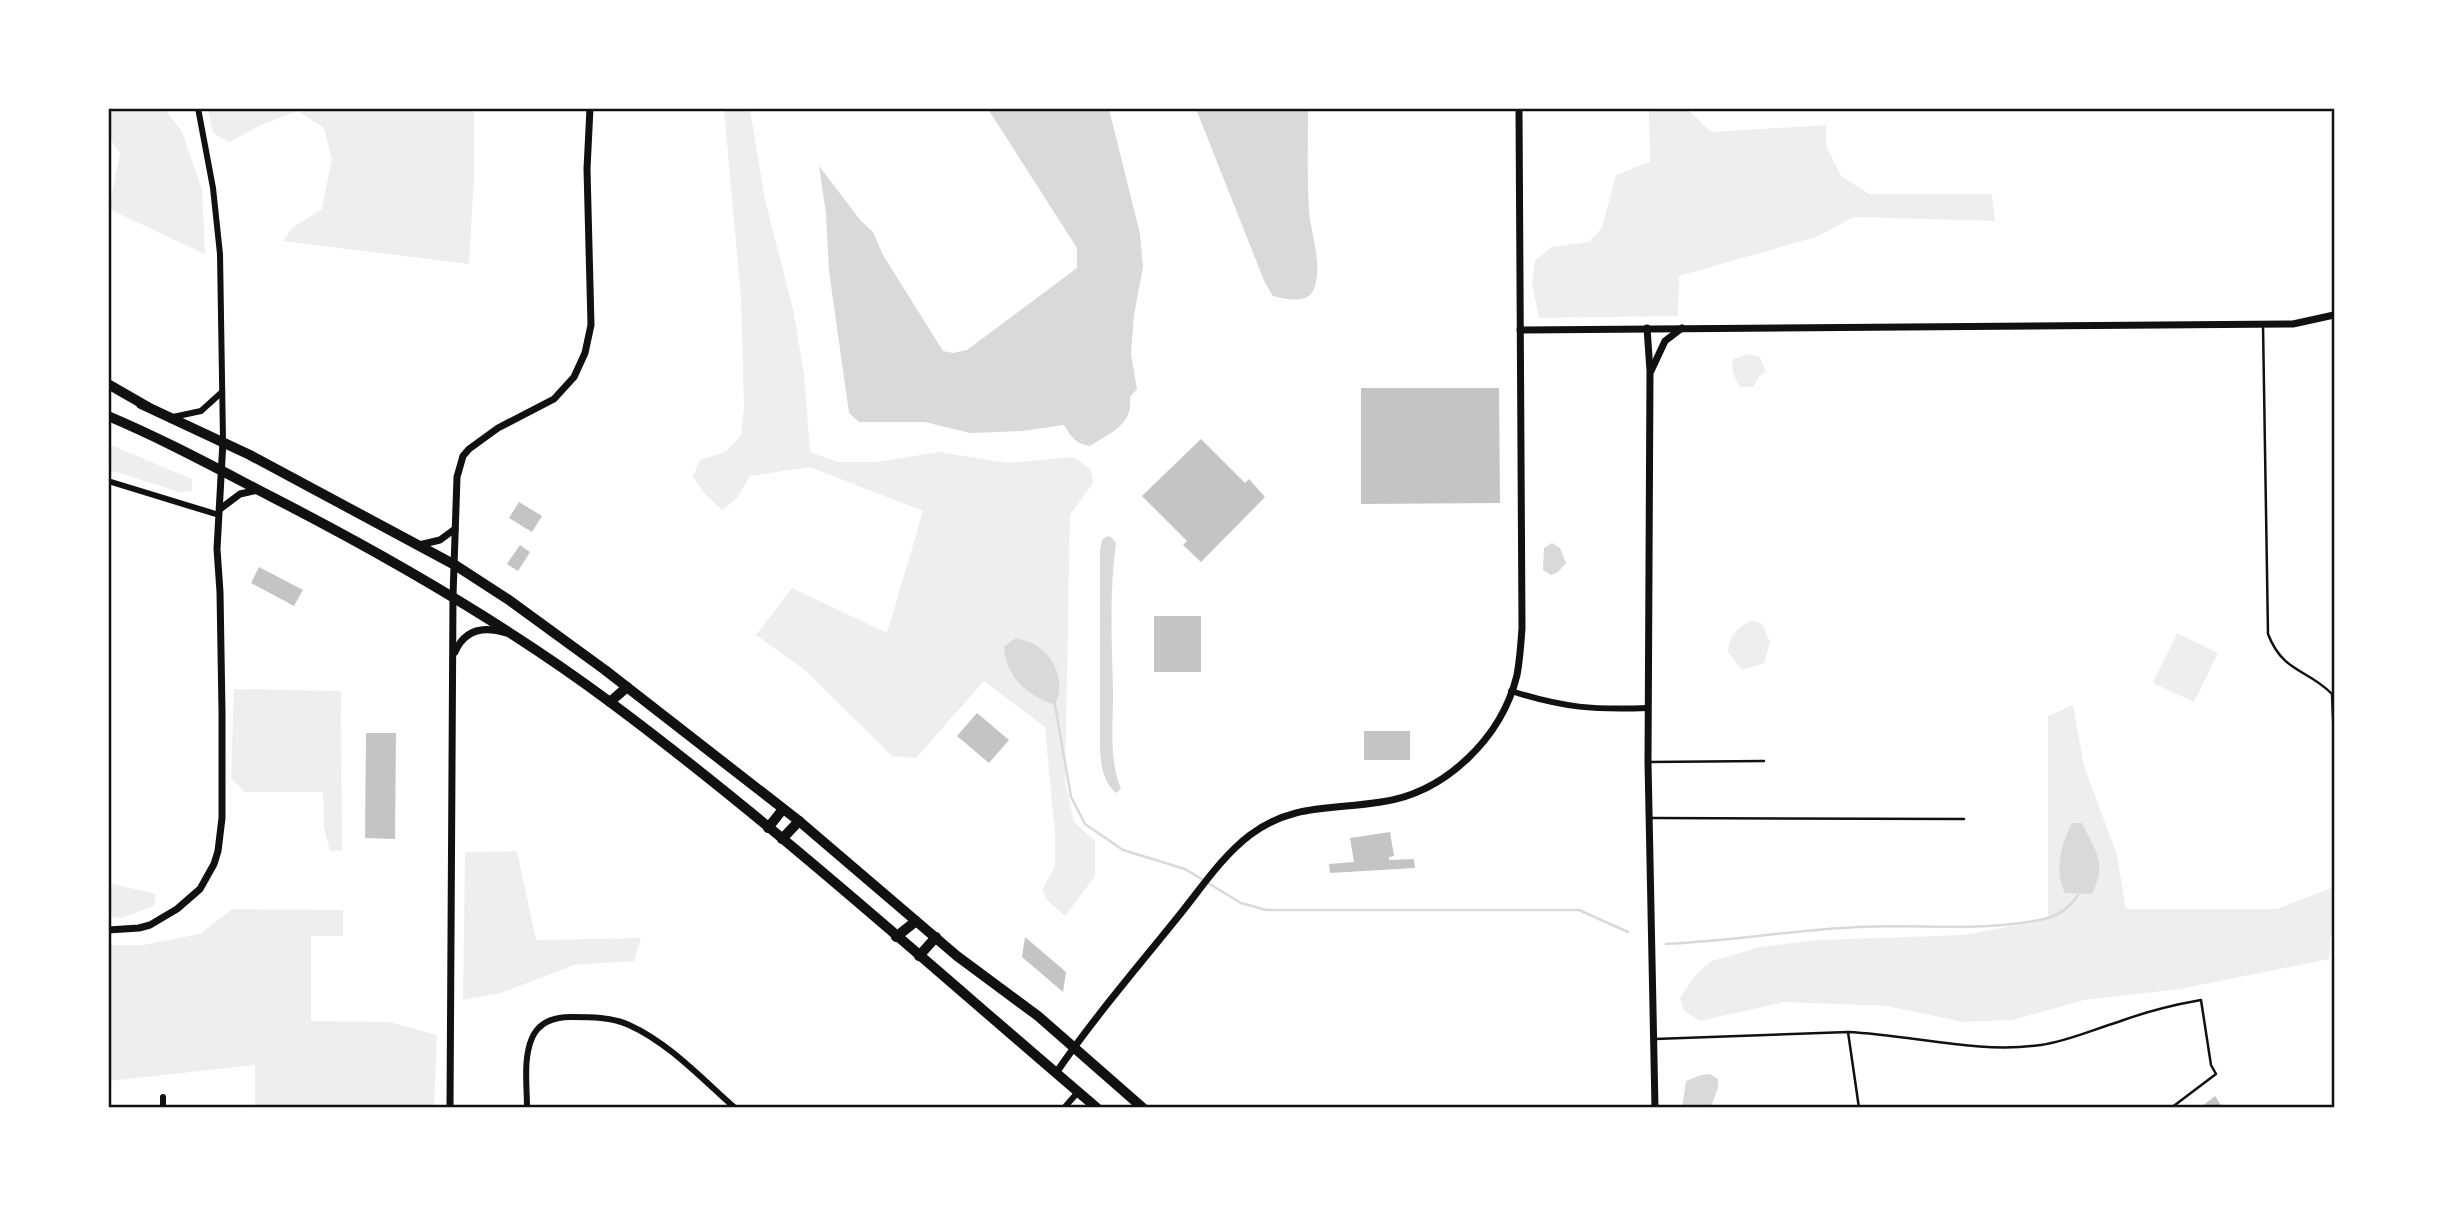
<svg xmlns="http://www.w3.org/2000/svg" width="2443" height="1216" font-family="Lato,sans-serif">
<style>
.green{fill:#eee}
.water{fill:#d9d9d9}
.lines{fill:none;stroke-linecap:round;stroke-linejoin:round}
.stream{stroke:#d9d9d9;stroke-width:2.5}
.building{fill:#c4c4c4}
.service{stroke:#111;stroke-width:2.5}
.minor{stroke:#111;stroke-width:6}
.tertiary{stroke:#111;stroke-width:7}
.primary{stroke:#111;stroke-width:10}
.motorway{stroke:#111;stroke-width:10}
.neatline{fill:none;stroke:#111;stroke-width:2.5}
</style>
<rect width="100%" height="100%" fill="#fff"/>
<g class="green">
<polygon points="109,108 165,109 182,132 202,190 205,254 109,209 120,153 109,137"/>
<polygon points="208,109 474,109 474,177 469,264 283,241 292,228 322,209 332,159 324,128 298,111 261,125 229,142 213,133"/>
<polygon points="724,109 750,109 765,200 793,309 804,374 810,452 838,462 877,462 939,452 1008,463 1074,457 1091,470 1093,483 1070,515 1065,781 1074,822 1095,841 1095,876 1065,916 1048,901 1042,890 1055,866 1055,835 1045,727 984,681 916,758 892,756 806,671 756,635 792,588 887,633 923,511 810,467 750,476 737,498 722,510 705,494 693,476 700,460 726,452 741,435 744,407 741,298"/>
<polygon points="1649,109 1687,109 1711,132 1826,125 1826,145 1841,176 1869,194 1992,194 1995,221 1854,217 1816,237 1679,276 1678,316 1539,318 1532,284 1535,260 1552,247 1589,242 1602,228 1616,175 1650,162"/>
<path d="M1749,354L1760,357L1766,371L1759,377L1753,387H1740C1735,378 1730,369 1733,359Z"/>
<polygon points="108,444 192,479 192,491 180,492 109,470"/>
<path d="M1752,620L1762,624L1770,642L1764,663L1742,670L1728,652C1729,635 1738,627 1752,620Z"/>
<polygon points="2177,633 2218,653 2194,702 2153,683"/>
<polygon points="234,689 341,691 342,850 330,851 324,827 323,792 245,792 231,778"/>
<polygon points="2073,705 2084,766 2117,855 2126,909 2277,909 2334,887 2334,933 2331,935 2329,959 2180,989 2084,1000 2012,1020 1963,1022 1887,1006 1784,1002 1700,1021 1684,1011 1680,998 1693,978 1709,962 1760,947 1817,940 1965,935 2048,919 2048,716"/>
<polygon points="517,851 536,940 641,938 634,961 574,965 501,993 463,1000 465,852"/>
<path d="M109,882C125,889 140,888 156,895L154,906L122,918L109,917Z"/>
<polygon points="232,909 343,910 343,936 311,936 311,1021 389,1022 437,1035 434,1107 255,1107 255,1065 109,1081 109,945 143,945 200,934"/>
</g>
<g class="water">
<path d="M988,109H1109L1140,234L1143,267L1134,315L1131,354L1137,389L1130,397C1133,425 1111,432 1090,446C1076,444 1071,437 1064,425L1022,431L970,433L925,422H859L849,413L829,271L826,214L819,166L861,221L873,232L883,255L943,351L953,353L967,350L1077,268V248Z"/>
<path d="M1196,109H1308C1308,142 1307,177 1309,211C1311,235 1324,268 1313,291C1307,304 1284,299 1273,296L1265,283Z"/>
<path d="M1108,536L1112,538L1116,543C1109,593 1112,644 1113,693C1113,725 1109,760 1121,789L1116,793C1103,781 1101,766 1100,748V550L1102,540Z"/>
<polygon points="1552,543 1560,548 1566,563 1558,572 1551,575 1543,570 1544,548"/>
<path d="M1016,638C1022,640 1032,642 1037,646C1057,659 1065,684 1055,705C1027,695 1006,677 1004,647Z"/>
<path d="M2072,823H2082C2097,854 2107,862 2092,894L2065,893C2054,871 2061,844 2072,823Z"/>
<polygon points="1710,1074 1718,1079 1718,1088 1711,1107 1682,1107 1686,1081 1701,1075"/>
</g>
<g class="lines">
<g class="stream">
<polyline points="1055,705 1071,797 1085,824 1123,850 1185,869 1241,903 1266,910 1579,910 1628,932"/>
<path d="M1666,944C1730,941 1794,930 1858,927C1920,924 1983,932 2044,919C2060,915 2069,908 2078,895"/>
</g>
</g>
<g class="building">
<polygon points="1361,388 1499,388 1500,503 1361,504"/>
<polygon points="1201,439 1245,483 1249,479 1265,497 1201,562 1183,545 1187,541 1142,496"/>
<polygon points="519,502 542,516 532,532 509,518"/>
<polygon points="520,545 530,552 518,571 507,564"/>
<polygon points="259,567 303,590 294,606 251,583"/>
<rect x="1154" y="616" width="47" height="56"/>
<polygon points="977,713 1009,740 989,763 957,736"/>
<rect x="1364" y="731" width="46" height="29"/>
<polygon points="366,733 396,733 395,839 365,838"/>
<polygon points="1390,832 1394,856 1389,857 1389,860 1414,859 1415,868 1330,873 1329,864 1354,862 1350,838"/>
<polygon points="1025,937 1066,972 1063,992 1022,957"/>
<polygon points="2215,1096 2223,1108 2200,1108"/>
</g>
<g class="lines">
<g class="service">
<path d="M2263,325L2268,634C2283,673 2308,669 2332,694L2334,741"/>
<polyline points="1648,762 1764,761"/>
<polyline points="1652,818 1964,819"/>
<polyline points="1848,1032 1859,1108"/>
<path d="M1655,1039L1848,1032C1913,1035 1976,1054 2041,1045C2068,1041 2092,1030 2118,1022C2145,1012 2172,1005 2201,1000L2211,1065L2216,1074L2171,1108"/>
</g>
<g class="minor">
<polyline points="198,108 213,188 220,254 223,440"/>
<polyline points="173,417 201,411 222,392"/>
<polyline points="108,481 219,515"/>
<path d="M1511,691C1564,708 1594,710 1648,708"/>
<polyline points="163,1097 163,1108"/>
<path d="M527,1108C527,1085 523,1059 532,1038C539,1022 555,1017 571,1017C590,1017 612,1017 629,1025C669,1043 702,1079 735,1108"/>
<polyline points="1064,1108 1078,1092"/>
</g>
<g class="tertiary">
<polyline points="1647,328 1650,371 1648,762 1655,1108"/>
<polyline points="1520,330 2293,324 2334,315"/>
<polyline points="1651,371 1665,341 1682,328"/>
<polyline points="220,509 240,494 258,490"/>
<polyline points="419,545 440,540 455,529"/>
<path d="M455,652C465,629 484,626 506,633"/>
<polyline points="108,930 139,928 150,925 177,909 200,889 214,864 218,851 222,818 222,712 220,592 217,549 223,441"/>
<path d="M1056,1073C1093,1019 1136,969 1177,918C1200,890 1221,857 1250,835C1293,803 1332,810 1381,802C1446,793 1502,737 1517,675C1520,659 1521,643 1522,628L1519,108"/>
<polyline points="450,1108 453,596 457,477 463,456 469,449 498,428 554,399 574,377 585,353 591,325 587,169 590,108"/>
</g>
<g class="primary">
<polyline points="141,404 250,455 455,565 509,600 605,670 799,821 957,956 1038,1016 1143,1108"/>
<path d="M108,416C165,440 218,469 272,497C389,557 504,623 610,702C779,828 936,971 1097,1108"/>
<polyline points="610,702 627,687"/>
<polyline points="768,828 783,809"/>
<polyline points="782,839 799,821"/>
<polyline points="896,937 916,921"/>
<polyline points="919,956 936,937"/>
</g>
<polyline class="motorway" points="108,384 148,407"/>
</g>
<rect width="2443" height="1216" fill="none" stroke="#ffffff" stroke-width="220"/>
<rect x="110" y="110" width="2223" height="996" class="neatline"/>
</svg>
